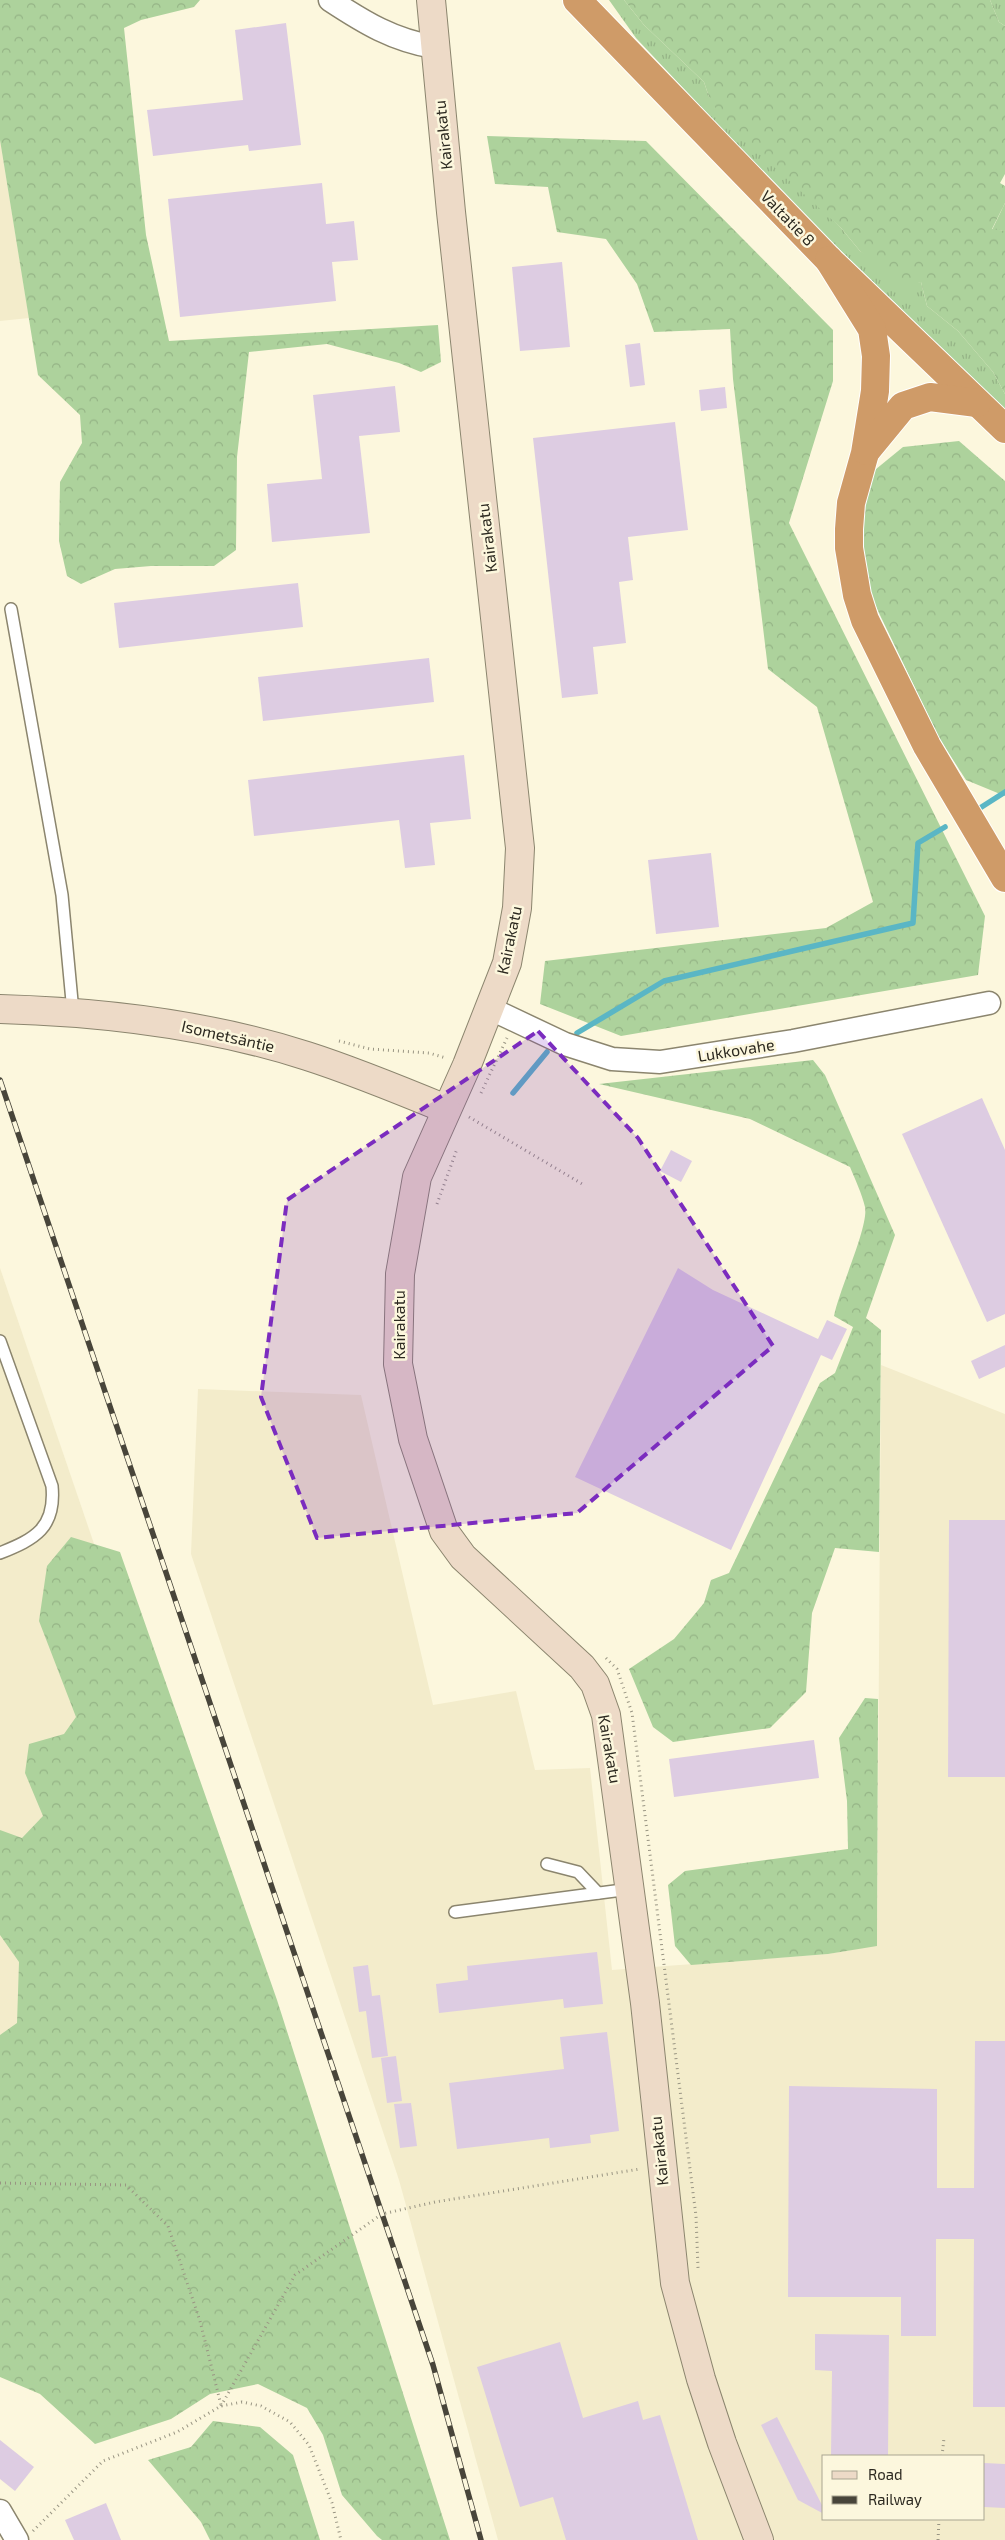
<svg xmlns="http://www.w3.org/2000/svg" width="1005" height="2540" font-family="'Exo 2',sans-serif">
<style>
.built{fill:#f3eccb;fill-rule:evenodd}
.grass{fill:url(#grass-tufts)}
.forest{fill:url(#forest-crowns)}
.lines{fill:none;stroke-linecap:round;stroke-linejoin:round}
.stream{stroke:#5ab6c5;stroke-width:5.5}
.building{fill:#ddcce2}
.service-casing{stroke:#8b856e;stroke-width:14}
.minor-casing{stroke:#8b856e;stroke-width:25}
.secondary-casing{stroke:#8b856e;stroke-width:30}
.trunk-casing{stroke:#fff;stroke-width:30}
.path{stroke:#999583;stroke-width:3;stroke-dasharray:1 4;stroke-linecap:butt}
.service{stroke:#fff;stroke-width:11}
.minor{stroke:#fff;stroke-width:22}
.secondary{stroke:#eddac7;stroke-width:28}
.trunk{stroke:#cf9b68;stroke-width:28}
.rail-casing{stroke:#48453a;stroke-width:5.5}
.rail{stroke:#fcf7dd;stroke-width:4;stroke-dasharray:11;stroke-linecap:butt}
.marked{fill:#7b2cbf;fill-opacity:0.2;stroke:#7b2cbf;stroke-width:4;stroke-dasharray:10 6;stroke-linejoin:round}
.labels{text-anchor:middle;stroke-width:5;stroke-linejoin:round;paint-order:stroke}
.street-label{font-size:16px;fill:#2c2920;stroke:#fcf7dd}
</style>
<defs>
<pattern id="grass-tufts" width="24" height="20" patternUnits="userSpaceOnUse" patternTransform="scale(1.25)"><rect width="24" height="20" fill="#add29c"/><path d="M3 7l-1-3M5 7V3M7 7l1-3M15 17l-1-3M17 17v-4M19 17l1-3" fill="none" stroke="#95b486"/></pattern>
<pattern id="forest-crowns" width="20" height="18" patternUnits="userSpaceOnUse" patternTransform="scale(1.25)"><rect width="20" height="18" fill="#add29c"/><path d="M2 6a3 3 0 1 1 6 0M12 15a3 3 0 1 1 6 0" fill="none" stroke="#95b486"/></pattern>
</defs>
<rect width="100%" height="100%" fill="#fcf7dd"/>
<g class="built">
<polygon points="0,140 29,318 0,321"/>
<polygon points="0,1268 151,1711 0,2174"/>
<path d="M881,1365L1005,1414V2540H498L399,2180L191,1554L198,1389L361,1395L433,1705L516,1691L535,1770L590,1768L612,1970L828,1954L877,1945ZM824,2456H984V2519H824Z"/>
</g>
<g class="grass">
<polygon points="609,0 624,0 644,25 704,82 709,97 841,228 860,251 913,283 921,282 927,306 958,331 993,372 1005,394 1005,409 790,202 636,38"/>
<polygon points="990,0 1005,0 1005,26 999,22"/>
<polygon points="1005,203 1005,231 992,230"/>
</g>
<g class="forest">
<polygon points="0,0 200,0 194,7 141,20 124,28 146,235 169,341 438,325 441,362 421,372 399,363 327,344 249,352 237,457 236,550 214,566 151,566 115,569 81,584 67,576 59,541 60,482 82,443 80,415 38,375 0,140"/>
<polygon points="624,0 990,0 999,22 1005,26 1005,174 1000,183 1005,186 1005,203 992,229 1005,231 1005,394 993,372 958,331 927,306 921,282 903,288 860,251 841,228 723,120 709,97 704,82 644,25"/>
<polygon points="487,136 646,141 833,330 833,381 789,523 985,916 978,975 621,1036 540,1004 545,961 826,928 873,902 817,707 768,669 733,379 730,329 654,332 637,284 606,239 557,232 548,187 495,184"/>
<polygon points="959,441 1005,481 1005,796 966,780 939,738 867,588 861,545 861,509 870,474 903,447"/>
<path d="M813,1060L825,1075L895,1235L866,1318L881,1330L879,1552L835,1548L812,1613L806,1692L770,1728L673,1742L653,1727L629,1669L674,1639L704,1603L711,1580L729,1573L820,1383L835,1373L853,1327L834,1316C839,1290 869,1226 865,1207C862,1194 855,1179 850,1167L750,1119L599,1084Z"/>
<polygon points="71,1537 120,1552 277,2000 450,2540 382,2540 377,2536 342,2495 323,2435 307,2408 258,2384 210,2394 171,2419 95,2444 40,2394 0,2377 0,2035 17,2023 19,1962 0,1935 0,1830 22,1838 43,1816 25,1773 29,1744 64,1734 76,1717 39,1621 47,1566"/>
<polygon points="865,1698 878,1699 877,1946 828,1954 691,1965 675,1946 668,1885 685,1871 848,1849 847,1801 839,1738"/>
<polygon points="213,2421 260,2427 293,2455 320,2540 210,2540 201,2522 148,2460 191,2447"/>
</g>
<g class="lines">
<g class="stream">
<polyline points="980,808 1005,792"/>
<polyline points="577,1033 664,981 913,923 918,843 945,827"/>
<polyline points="513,1093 547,1052"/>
</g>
</g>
<g class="building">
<polygon points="286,23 301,145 249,151 248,145 153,156 147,110 243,100 235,30"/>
<polygon points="322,183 326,224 354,221 358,260 332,262 336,301 180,317 168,199"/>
<polygon points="562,262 570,347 520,351 512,267"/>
<polygon points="640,343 645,385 630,387 625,345"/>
<polygon points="395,386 400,432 359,436 370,533 272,542 267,484 322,479 313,395"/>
<polygon points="725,387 727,408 701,411 699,390"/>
<polygon points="675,422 688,530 628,537 633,580 619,582 626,643 593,647 598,694 562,698 533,438"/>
<polygon points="298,583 303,627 119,648 114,603"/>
<polygon points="429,658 434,702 263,721 258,677"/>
<polygon points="464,755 471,819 430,823 435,865 405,868 399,820 254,836 248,780"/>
<polygon points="711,853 719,927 656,934 648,860"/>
<polygon points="982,1098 1005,1150 1005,1314 987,1322 902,1134"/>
<polygon points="671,1150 692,1161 681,1182 660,1171"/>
<polygon points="678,1268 713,1290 818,1339 827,1320 847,1329 832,1360 821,1355 731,1550 575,1477"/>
<polygon points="1005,1345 1005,1367 979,1379 971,1361"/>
<polygon points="949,1520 1005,1520 1005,1777 948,1777"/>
<polygon points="814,1740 819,1778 674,1797 669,1759"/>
<polygon points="597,1952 603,2004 564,2008 563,1999 439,2013 436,1984 468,1980 467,1966"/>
<polygon points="368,1965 372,1996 380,1995 388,2056 372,2058 366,2011 359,2012 353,1967"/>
<polygon points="607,2032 619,2131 590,2135 591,2143 550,2148 549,2138 457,2149 449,2083 564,2069 560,2037"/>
<polygon points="975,2041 1005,2041 1005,2407 973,2407 974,2239 936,2239 936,2336 901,2336 901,2297 788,2297 789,2086 937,2089 937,2188 974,2188"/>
<polygon points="396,2056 402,2101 387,2103 381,2058"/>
<polygon points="411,2103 417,2146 400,2148 394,2104"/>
<polygon points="815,2334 889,2335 888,2456 831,2456 832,2371 815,2370"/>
<polygon points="560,2342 583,2418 638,2401 643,2420 660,2415 698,2540 566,2540 553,2497 520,2507 477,2367"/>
<polygon points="777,2417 824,2509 824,2514 798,2500 761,2425"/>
<polygon points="0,2440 34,2467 15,2491 0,2479"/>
<polygon points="984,2463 1005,2464 1005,2508 984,2507"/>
<polygon points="106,2503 121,2540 74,2540 65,2520"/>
</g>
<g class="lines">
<g class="service-casing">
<g id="service">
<polyline points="11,609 62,895 73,1012"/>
<path d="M0,1341L52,1486C56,1528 35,1539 0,1553"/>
<polyline points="547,1864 578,1872 598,1893"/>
<polyline points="455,1912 630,1889"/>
</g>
</g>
<g class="minor-casing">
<g id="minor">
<path d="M330,0C365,23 393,40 434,47"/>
<polyline points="491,1009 565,1044 612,1059 660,1062 793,1041 989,1003"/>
<polyline points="0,2511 17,2540"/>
</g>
</g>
<g class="secondary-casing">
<g id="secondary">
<polyline points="431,0 451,212 520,848 517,908 507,963 467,1065 417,1177 400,1274 398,1364 413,1439 444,1531 463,1557 582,1667 595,1684 606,1715 645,2003 675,2283 701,2379 722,2443 759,2540"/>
<path d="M0,1009C104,1012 208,1024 307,1056C354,1071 400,1090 446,1109"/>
</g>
</g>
<g class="trunk-casing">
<g id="trunk">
<polyline points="577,0 829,260 1005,429"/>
<polyline points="829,260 872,329 876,356 875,391 865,453 851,503 849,529 849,548 857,595 865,620 927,746 1005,878"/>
<polyline points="866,451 903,406 930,397 977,403"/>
</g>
</g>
<g class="path">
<polyline points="339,1041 370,1049 429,1053 446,1058"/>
<polyline points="481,1093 507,1038"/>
<polyline points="469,1117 584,1185"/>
<polyline points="437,1204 457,1149"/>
<polyline points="606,1658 617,1669 632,1713 696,2216 698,2268"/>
<polyline points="0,2183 126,2185 168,2226 200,2321 221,2405"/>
<polyline points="221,2406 295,2275 382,2214 435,2202 640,2169"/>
<polyline points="942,2456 944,2438"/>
<polyline points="33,2531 103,2461 177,2432 221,2406 242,2402 261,2406 290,2422 309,2445 332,2503 341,2540"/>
<polyline points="938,2540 939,2519"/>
</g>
<use href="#service" class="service"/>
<use href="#minor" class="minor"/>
<use href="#secondary" class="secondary"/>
<use href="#trunk" class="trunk"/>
<g class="rail-casing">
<polyline id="rail" points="0,1080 433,2365 481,2540"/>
</g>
<use href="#rail" class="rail"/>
</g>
<path class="marked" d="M538,1031L638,1138L773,1346L577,1513L317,1538L261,1397L287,1200Z"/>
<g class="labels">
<g class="street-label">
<text transform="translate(443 135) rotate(-96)" y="6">Kairakatu</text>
<text transform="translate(788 218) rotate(46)" y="6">Valtatie 8</text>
<text transform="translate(487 538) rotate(-97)" y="6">Kairakatu</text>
<text transform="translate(509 940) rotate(-78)" y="6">Kairakatu</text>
<text transform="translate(228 1036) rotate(13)" y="6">Isometsäntie</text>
<text transform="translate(736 1050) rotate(-9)" y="6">Lukkovahe</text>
<text transform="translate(399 1325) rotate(-90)" y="6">Kairakatu</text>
<text transform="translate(610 1749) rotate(80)" y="6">Kairakatu</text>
<text transform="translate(659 2151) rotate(-96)" y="6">Kairakatu</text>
</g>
</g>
<rect x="822" y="2455" width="162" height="65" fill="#fcf7dd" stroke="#a9a591"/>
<rect x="832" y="2471" width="25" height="8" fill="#eddac7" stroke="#a9a591"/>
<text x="868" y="2480" font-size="15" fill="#2c2920">Road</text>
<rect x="832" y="2496" width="25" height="8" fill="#48453a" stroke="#a9a591"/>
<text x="868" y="2505" font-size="15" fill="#2c2920">Railway</text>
</svg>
